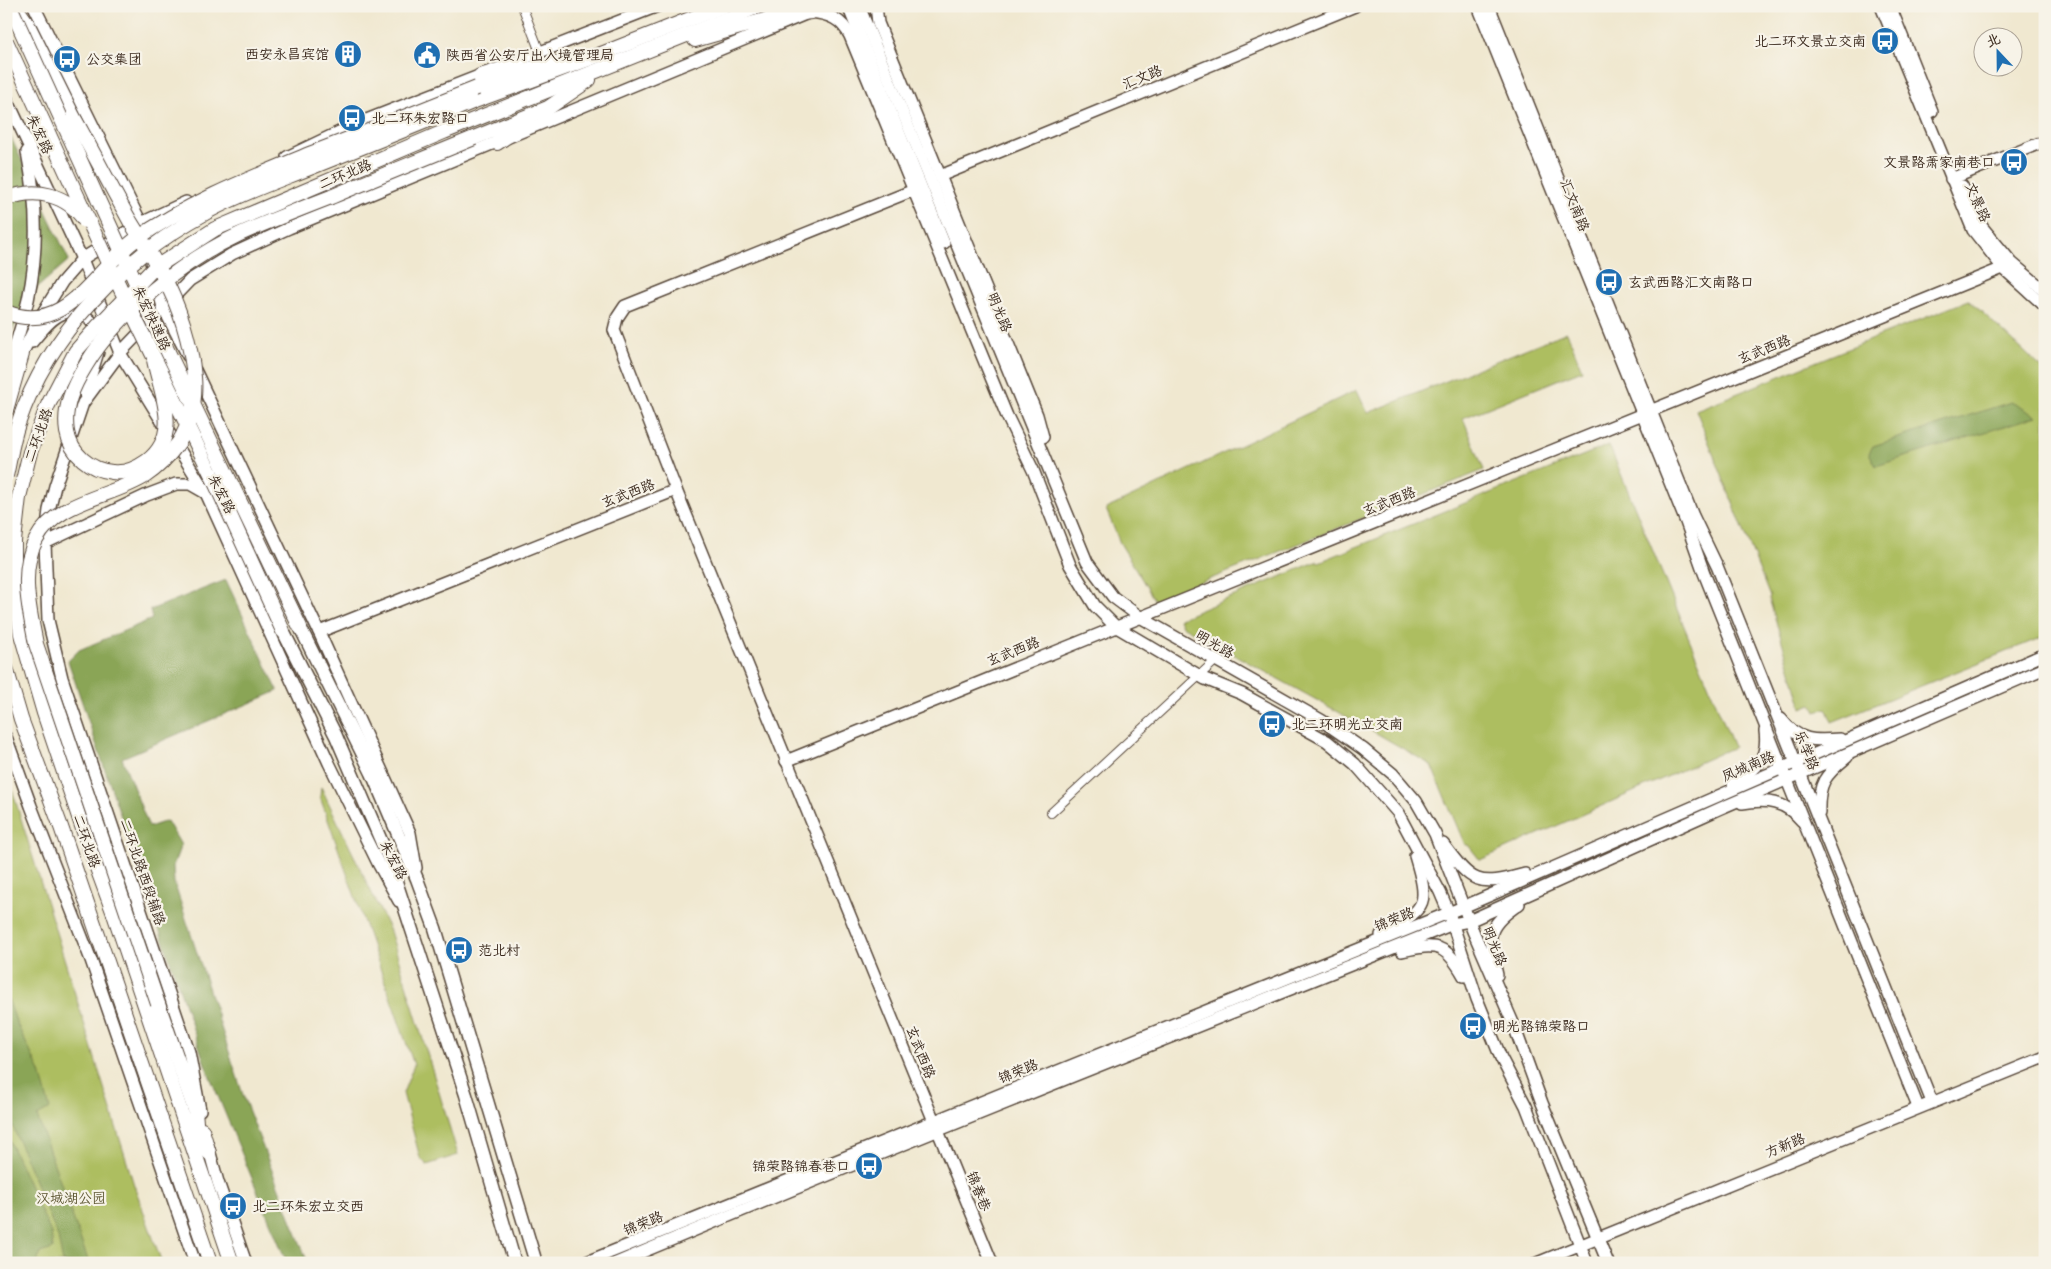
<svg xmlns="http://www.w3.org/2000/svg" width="2051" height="1269" font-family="Delius,'LXGW WenKai TC',sans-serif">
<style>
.green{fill:#adbe61;stroke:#747440}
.forest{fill:#8aa557;stroke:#62683a}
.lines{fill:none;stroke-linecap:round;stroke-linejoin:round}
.street-casing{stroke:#564639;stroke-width:10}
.secondary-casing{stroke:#564639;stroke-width:14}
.primary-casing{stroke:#564639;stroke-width:15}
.highway-casing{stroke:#564639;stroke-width:16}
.street{stroke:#fff;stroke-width:8}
.secondary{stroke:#fff;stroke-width:11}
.primary{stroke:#fff;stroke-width:12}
.highway{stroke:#fff;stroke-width:14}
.highway-bridge-casing{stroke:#564639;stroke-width:16;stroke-linecap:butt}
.highway-bridge{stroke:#fff;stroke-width:14}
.labels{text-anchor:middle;stroke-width:4.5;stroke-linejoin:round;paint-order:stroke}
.poi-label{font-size:14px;fill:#3b2a1e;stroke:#f7f3e8;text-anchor:start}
.street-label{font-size:14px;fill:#3b2a1e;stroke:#f7f3e8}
.park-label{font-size:14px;fill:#5d5632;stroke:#f7f3e8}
</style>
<rect width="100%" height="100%" fill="#f7f3e8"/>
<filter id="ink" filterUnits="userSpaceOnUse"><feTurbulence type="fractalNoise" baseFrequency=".02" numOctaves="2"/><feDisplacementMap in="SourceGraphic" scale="10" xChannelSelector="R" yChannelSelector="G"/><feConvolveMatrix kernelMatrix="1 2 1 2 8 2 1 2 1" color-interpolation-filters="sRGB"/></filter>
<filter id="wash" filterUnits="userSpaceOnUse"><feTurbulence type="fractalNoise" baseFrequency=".0096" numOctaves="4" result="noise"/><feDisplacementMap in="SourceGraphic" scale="20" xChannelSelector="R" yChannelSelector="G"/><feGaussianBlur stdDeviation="1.12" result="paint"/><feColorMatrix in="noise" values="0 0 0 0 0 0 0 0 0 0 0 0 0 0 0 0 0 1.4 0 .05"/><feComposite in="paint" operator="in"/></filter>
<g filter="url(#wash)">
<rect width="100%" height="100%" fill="#f0e8d0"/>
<g class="green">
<polygon points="1969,300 2045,371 2045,636 1832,722 1826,708 1816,712 1812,704 1802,708 1769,598 1770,597 1696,410"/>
<polygon points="1567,332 1582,370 1463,418 1484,470 1155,601 1120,543 1106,509 1357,390 1368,413"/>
<polygon points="1609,445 1734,747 1480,860 1468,845 1465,845 1431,765 1371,730 1182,626 1179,619 1318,561 1319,562"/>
<polygon points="6,770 134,1185 162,1263 6,1263"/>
<polygon points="321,787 390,931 458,1155 427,1165 420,1158 403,1093 414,1065 320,797"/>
</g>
<g class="forest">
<polygon points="6,127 69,260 38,287 6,340"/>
<polygon points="2011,402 2037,416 1876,466 1869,453 1873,446"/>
<polygon points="226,580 278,691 122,758 149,827 167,821 181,845 173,866 174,882 245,1101 308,1263 287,1263 206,1067 68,661 79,650 152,619 150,610"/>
<polygon points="6,993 17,1024 40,1072 50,1109 37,1116 89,1263 63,1263 58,1237 6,1110"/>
<polygon points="6,1134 51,1233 53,1249 40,1253 37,1263 6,1263"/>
</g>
</g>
<g filter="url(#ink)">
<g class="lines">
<g class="street-casing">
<g id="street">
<polyline points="522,6 540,52"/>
<polyline points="1051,813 1215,661"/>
</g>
</g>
<g class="secondary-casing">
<g id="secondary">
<polyline points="34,6 141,223 146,241"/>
<polyline points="848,6 944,243"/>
<polyline points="859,6 1087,562 1113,597 1140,617 1321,720 1363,749 1393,774 1416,801 1435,834 1473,931 1513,1023 1542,1103 1608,1263"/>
<polyline points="876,6 878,23 1037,415 1043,437"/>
<polyline points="1478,6 1686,522 1704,573 1918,1107"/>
<polyline points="1489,6 1693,516 1717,566 1932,1102"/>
<polyline points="1881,6 1973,230 2003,268 2045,306"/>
<polyline points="1890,6 1932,111"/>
<path d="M811,12C829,14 842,19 850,36L1007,416L1033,470L1070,565L1095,606L1115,626L1205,679L1242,694L1327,741L1355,764L1398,813L1440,892L1449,913L1477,999L1501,1058L1526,1106L1587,1263"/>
<polyline points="6,97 82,259 120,353 206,493 329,763 378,863 399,901"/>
<polyline points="287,157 356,124 658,6"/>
<polyline points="940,176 1355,6"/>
<polyline points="1951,179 2045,141"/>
<polyline points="1962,186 1982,227 2012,263 2045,291"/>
<polyline points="151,262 163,307 188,356"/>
<path d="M32,342C40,333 51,317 64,313C81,307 95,321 98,336"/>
<polyline points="22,354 39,319 62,282 82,259 141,223 186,202"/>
<polyline points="195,370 319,632 410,833 416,868"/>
<path d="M6,374C12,355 19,335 24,316C39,262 38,206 27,152"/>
<polyline points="85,394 98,352"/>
<polyline points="676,490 614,330 617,318 625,306 914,190"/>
<polyline points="45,543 147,495 176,484 190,484 204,492"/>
<polyline points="319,632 676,490 992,1263"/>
<path d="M1781,719C1799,742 1814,741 1840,739"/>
<polyline points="6,737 31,806 91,960 195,1263"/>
<path d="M786,761C1191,595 1598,434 2003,268"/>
<path d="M1733,784C1754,769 1769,761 1765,731"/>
<path d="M1742,803C1767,799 1785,801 1802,821"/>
<path d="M1819,813C1818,783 1825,775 1847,757"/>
<path d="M1443,844C1473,884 1477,887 1525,874"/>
<path d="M1381,935C1425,907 1431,909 1415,856"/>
<path d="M1402,951C1437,943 1446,944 1464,976"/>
<path d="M1497,975C1488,936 1484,928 1519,904"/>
<polyline points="200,1110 189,1052 62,678 48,620 45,543 49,510 55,486 83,403 120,353 190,280 232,254 289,228 825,6"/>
<polyline points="208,1146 218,1182 246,1263"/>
<polyline points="584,1263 1463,907 2045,654"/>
<path d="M616,1263C894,1146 1174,1036 1453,924L1469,921L1721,808L2045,668"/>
<polyline points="1537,1263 2045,1057"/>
</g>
</g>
<g class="primary-casing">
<g id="primary">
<polyline points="300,627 372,773 417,879 435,928 536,1263"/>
<polyline points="283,631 336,736 388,857 466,1095 515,1263"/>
</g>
</g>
<g class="highway-casing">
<g id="highway">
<polyline points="15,6 27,23 74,118"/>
<polyline points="695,40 782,15 811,12"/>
<polyline points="480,76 504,69"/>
<path d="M477,88C506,77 534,65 566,62"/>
<polyline points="472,102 586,60 723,6"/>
<polyline points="446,131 759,6"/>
<polyline points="474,138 548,108 589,80"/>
<polyline points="497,143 527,123"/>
<polyline points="6,410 22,354"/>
<polyline points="19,497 14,541 14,583 21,634 44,713 86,838 114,914 232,1263"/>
<polyline points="6,668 21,719 61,827 210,1263"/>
<polyline points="158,1004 195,1110 198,1148"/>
<polyline points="202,1130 209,1153"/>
</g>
</g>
<use href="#street" class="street"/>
<use href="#secondary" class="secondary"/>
<use href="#primary" class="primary"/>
<use href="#highway" class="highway"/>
<g class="highway-bridge-casing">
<g id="highway-bridge">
<polyline points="10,6 157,329 300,627"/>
<polyline points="6,41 109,265 214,480 283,631"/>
<path d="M74,118C93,152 111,187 130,221C141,239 153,257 163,276C179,305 191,343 194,377C196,400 191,422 179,442C169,456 159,467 145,476C110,498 57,500 36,540C19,571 30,612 36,644L158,1004"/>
<path d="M6,199C35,187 67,194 85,221"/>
<path d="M6,312C66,337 95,269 135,240C189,202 251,178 312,153C367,132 422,110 477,88"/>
<path d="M154,360C161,395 182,434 147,461C137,468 125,474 112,472C90,470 71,454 67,432C63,407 73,386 86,365C117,313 184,260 240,234C269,221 300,209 331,197C378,177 426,158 474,138"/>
<path d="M6,476C10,459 12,441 18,424C49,332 122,258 207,212C243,192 283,179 322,163C372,143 422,123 472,102"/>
<polyline points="19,497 30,452 48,405 76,351 98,326 153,269 215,229 446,131"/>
</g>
</g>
<use href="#highway-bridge" class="highway-bridge"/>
</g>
</g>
<defs>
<g id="bus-disc" transform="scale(1.4375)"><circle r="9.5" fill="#1f6fb2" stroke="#f7f3e8"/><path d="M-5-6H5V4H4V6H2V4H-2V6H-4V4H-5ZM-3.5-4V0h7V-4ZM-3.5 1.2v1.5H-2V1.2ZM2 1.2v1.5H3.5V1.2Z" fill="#fff"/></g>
<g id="building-disc" transform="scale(1.4375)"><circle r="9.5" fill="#1f6fb2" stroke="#f7f3e8"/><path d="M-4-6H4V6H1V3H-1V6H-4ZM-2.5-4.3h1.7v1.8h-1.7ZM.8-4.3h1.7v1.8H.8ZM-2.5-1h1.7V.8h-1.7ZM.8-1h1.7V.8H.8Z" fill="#fff"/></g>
<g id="civic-disc" transform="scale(1.4375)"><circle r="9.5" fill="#1f6fb2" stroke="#f7f3e8"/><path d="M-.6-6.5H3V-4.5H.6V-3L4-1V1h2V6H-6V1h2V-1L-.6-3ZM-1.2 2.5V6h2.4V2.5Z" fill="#fff"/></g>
</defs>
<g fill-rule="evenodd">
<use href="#bus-disc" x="1885" y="41"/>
<use href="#building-disc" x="348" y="54"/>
<use href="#civic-disc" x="427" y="55"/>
<use href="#bus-disc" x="67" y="59"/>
<use href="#bus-disc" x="352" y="118"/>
<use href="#bus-disc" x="2014" y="162"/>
<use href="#bus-disc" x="1609" y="282"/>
<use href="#bus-disc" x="1272" y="724"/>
<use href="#bus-disc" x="459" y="950"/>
<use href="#bus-disc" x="1473" y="1026"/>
<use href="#bus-disc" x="869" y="1166"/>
<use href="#bus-disc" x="233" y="1206"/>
</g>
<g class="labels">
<g class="poi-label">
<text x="1866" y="46" text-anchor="end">北二环文景立交南</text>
<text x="329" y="59" text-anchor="end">西安永昌宾馆</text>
<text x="446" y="60">陕西省公安厅出入境管理局</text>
<text x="86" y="64">公交集团</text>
<text x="371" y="123">北二环朱宏路口</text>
<text x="1995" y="167" text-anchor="end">文景路萧家南巷口</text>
<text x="1628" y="287">玄武西路汇文南路口</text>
<text x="1291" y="729">北二环明光立交南</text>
<text x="478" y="955">范北村</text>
<text x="1492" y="1031">明光路锦荣路口</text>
<text x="850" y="1171" text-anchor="end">锦荣路锦春巷口</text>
<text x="252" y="1211">北二环朱宏立交西</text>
</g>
<g class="street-label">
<text transform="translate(1142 77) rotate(-22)" y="5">汇文路</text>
<text transform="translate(40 134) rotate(65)" y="5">朱宏路</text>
<text transform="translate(345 174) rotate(-23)" y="5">二环北路</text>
<text transform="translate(1978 202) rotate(66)" y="5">文景路</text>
<text transform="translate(1575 205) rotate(68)" y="5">汇文南路</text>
<text transform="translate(1000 312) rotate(68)" y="5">明光路</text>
<text transform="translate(152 318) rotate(65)" y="5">朱宏快速路</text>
<text transform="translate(1764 349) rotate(-22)" y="5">玄武西路</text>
<text transform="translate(38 435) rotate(-70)" y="5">二环北路</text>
<text transform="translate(628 493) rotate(-21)" y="5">玄武西路</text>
<text transform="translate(222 494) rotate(63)" y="5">朱宏路</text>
<text transform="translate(1389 501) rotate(-22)" y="5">玄武西路</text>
<text transform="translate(1215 644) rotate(30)" y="5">明光路</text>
<text transform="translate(1013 651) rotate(-22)" y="5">玄武西路</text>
<text transform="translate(1807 750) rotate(68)" y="5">乐学路</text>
<text transform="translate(1748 766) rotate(-23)" y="5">凤城南路</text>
<text transform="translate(87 841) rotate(71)" y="5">二环北路</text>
<text transform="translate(394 860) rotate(62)" y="5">朱宏路</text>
<text transform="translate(143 872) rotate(71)" y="5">二环北路西段辅路</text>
<text transform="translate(1394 919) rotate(-22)" y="5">锦荣路</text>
<text transform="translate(1495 946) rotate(68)" y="5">明光路</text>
<text transform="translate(921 1052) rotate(68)" y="5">玄武西路</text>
<text transform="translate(1018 1071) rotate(-22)" y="5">锦荣路</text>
<text transform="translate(1785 1145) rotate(-22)" y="5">方新路</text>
<text transform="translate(979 1191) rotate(68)" y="5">锦春巷</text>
<text transform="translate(643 1223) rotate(-22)" y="5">锦荣路</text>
</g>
<g class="park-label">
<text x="71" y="1203">汉城湖公园</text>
</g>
</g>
<rect width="2051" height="1269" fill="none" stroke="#f7f3e8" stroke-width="25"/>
<g transform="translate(1998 52) rotate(338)"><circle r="24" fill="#f7f3e8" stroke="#aca397"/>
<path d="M0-4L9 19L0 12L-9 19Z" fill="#1f6fb2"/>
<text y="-8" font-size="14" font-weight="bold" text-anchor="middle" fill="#3b2a1e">北</text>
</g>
</svg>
